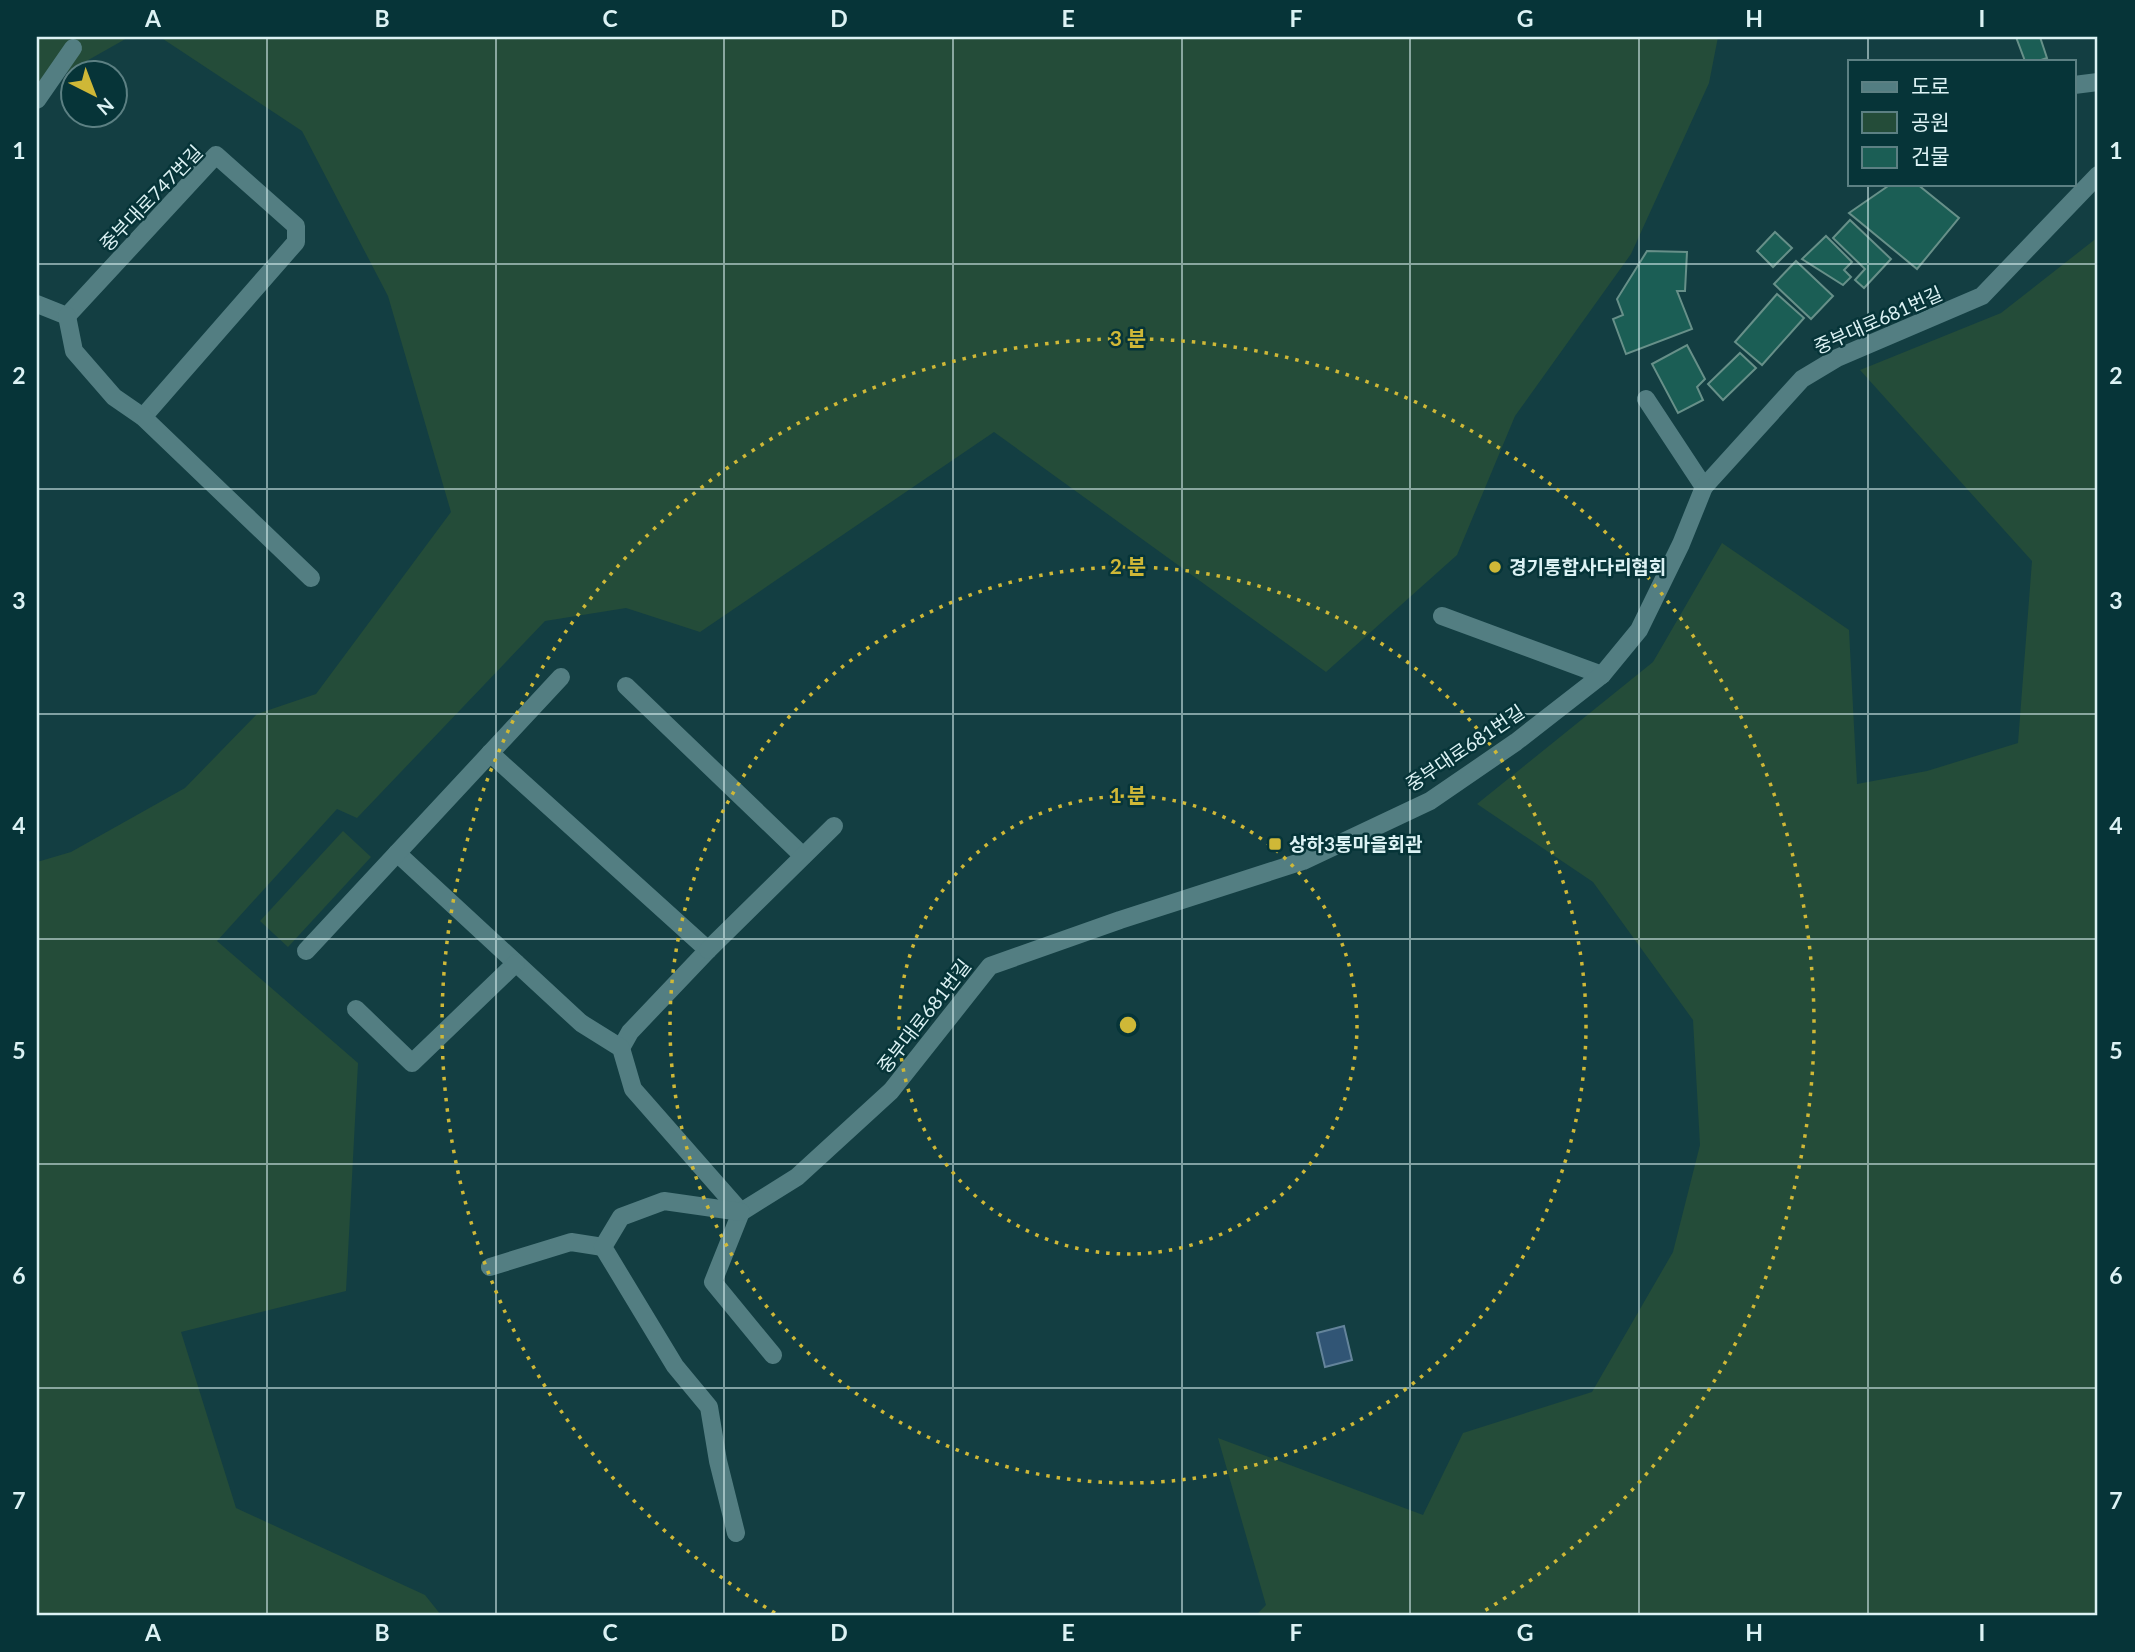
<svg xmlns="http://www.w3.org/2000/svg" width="2135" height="1652" font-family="Lato,'Noto Sans KR',sans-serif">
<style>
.green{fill:#244c39}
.water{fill:#315575;stroke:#64849b;stroke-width:2}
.building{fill:#1b5e55;stroke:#679089;stroke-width:2}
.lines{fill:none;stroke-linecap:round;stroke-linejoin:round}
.minor{stroke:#537e82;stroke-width:18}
.grid{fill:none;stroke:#dcf2f4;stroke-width:2;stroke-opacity:0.55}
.ring{fill:none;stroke:#cfb837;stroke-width:3.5;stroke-dasharray:3.5 7}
.poi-dot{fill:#cfb837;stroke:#063438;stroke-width:2.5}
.labels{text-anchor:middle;stroke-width:5;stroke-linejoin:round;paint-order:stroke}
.street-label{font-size:19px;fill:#dcf2f4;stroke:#063438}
.poi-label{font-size:19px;font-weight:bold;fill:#dcf2f4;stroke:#063438;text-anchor:start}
.centre{fill:#cfb837;stroke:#063438;stroke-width:3.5}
.ring-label{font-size:21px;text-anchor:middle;font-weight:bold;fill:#cfb837;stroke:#063438;stroke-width:5;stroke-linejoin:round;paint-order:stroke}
.neatline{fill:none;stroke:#dcf2f4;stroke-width:2.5}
.grid-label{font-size:23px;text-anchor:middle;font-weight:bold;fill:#dcf2f4}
</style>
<rect width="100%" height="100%" fill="#133e42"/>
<g class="green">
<polygon points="37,37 129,37 37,89"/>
<polygon points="160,37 1718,37 1709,83 1631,254 1515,416 1457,555 1326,672 994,432 700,632 626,608 545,621 357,818 337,809 217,941 358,1063 346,1291 181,1332 236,1508 425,1595 441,1615 37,1615 37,862 71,852 185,788 257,714 316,694 451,512 388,296 302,131"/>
<polygon points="2098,237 2098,1615 1256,1615 1266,1605 1218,1438 1423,1515 1463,1433 1592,1392 1673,1252 1700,1145 1693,1020 1593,882 1477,804 1653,662 1722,543 1849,630 1857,784 1927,771 2018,743 2032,561 1860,370 2001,313"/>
<polygon points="343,831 371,857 288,947 260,921"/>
</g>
<polygon class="water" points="1344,1326 1352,1360 1325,1367 1317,1333"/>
<g class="building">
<polygon points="2016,37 2040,37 2047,58 2038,61 2025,61"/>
<polygon points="1891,184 1917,184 1959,218 1917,269 1849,213"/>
<polygon points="1850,220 1891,259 1864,288 1855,280 1865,269 1833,238"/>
<polygon points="1775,232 1792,248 1773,267 1757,251"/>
<polygon points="1826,236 1852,262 1844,270 1851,277 1843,285 1802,259"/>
<polygon points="1647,251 1687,252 1685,291 1677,291 1692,329 1626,354 1613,319 1623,315 1617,299"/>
<polygon points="1796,261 1833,296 1811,319 1774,284"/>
<polygon points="1777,294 1804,318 1762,365 1735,342"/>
<polygon points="1687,345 1705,379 1697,387 1703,400 1678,413 1652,364"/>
<polygon points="1740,353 1756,368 1723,400 1708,384"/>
</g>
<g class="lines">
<g class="minor">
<polyline points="2074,85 2098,82"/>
<polyline points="37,100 73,48"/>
<polyline points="37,304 67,316 216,155 296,226 296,242 143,417"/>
<polyline points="67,316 74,351 114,397 143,417 311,578"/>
<polyline points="1646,399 1704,487"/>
<polyline points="1442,616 1602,675"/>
<polyline points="626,686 803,856"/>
<polyline points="490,753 708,950 630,1032 621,1048"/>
<polyline points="397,853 581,1023 621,1048 633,1089 741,1212"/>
<polyline points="708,950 834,826"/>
<polyline points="306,951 561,677"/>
<polyline points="356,1009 412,1063 516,963"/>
<polyline points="741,1212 797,1177 891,1091 990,966 1120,920 1303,861 1430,801 1516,742 1602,675 1639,630 1681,544 1704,487 1802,379 1837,358 1982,296 2098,175"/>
<polyline points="741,1212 713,1282 773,1355"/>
<polyline points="490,1267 571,1242 603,1247"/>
<polyline points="736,1533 718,1461 709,1407 675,1366 603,1247 621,1217 664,1201 741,1212"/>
</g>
</g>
<path class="grid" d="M267,37V1615M496,37V1615M724,37V1615M953,37V1615M1182,37V1615M1410,37V1615M1639,37V1615M1868,37V61M1868,184V1615M37,264H2098M37,489H2098M37,714H2098M37,939H2098M37,1164H2098M37,1388H2098"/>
<g class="ring">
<circle cx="1128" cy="1025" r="229"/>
<circle cx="1128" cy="1025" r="458"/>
<path d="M775 1613A686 686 0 1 1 1481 1613"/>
</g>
<g class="poi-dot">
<circle cx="1495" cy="567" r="7"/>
<rect x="1268" y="837" width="14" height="14" rx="3.5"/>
</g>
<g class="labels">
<g class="street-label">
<text transform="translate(151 198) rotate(-46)" y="7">중부대로747번길</text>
<text transform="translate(1878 320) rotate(-24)" y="7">중부대로681번길</text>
<text transform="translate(1465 748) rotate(-34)" y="7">중부대로681번길</text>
<text transform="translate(924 1016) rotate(-52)" y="7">중부대로681번길</text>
</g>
<g class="poi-label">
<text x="1509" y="574">경기통합사다리협회</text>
<text x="1289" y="851">상하3통마을회관</text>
</g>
</g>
<circle cx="1128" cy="1025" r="10" class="centre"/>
<g class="ring-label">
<text x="1128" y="346">3 분</text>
<text x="1128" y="574">2 분</text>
<text x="1128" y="803">1 분</text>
</g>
<rect width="2135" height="1652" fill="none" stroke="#063438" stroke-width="77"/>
<rect x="1848" y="60" width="228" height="126" fill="#063438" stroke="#5c8083" stroke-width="2"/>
<rect x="1862" y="82" width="35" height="10" fill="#537e82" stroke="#5c8083" stroke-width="2"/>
<text x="1911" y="94" font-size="21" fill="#dcf2f4">도로</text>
<rect x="1862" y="112" width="35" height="21" fill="#244c39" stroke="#5c8083" stroke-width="2"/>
<text x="1911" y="130" font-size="21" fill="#dcf2f4">공원</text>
<rect x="1862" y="147" width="35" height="21" fill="#1b5e55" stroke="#5c8083" stroke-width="2"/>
<text x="1911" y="164" font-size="21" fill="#dcf2f4">건물</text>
<g transform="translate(94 94) rotate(138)"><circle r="33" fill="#063438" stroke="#5c8083" stroke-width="2"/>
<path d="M0-5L12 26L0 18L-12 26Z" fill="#cfb837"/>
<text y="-10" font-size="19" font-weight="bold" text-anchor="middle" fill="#dcf2f4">N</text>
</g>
<rect x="38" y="38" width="2058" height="1576" class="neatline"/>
<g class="grid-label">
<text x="153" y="27">A</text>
<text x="382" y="27">B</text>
<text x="610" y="27">C</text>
<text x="839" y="27">D</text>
<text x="1068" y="27">E</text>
<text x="1296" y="27">F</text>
<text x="1525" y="27">G</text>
<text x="1754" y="27">H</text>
<text x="1982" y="27">I</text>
<text x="19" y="159">1</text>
<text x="2116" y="159">1</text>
<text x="19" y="384">2</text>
<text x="2116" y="384">2</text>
<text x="19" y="609">3</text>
<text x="2116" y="609">3</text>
<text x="19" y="834">4</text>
<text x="2116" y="834">4</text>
<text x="19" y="1059">5</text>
<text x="2116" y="1059">5</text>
<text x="19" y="1284">6</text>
<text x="2116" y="1284">6</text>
<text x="19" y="1509">7</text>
<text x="2116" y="1509">7</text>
<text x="153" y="1641">A</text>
<text x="382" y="1641">B</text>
<text x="610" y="1641">C</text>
<text x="839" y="1641">D</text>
<text x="1068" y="1641">E</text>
<text x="1296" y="1641">F</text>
<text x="1525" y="1641">G</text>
<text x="1754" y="1641">H</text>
<text x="1982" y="1641">I</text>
</g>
</svg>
